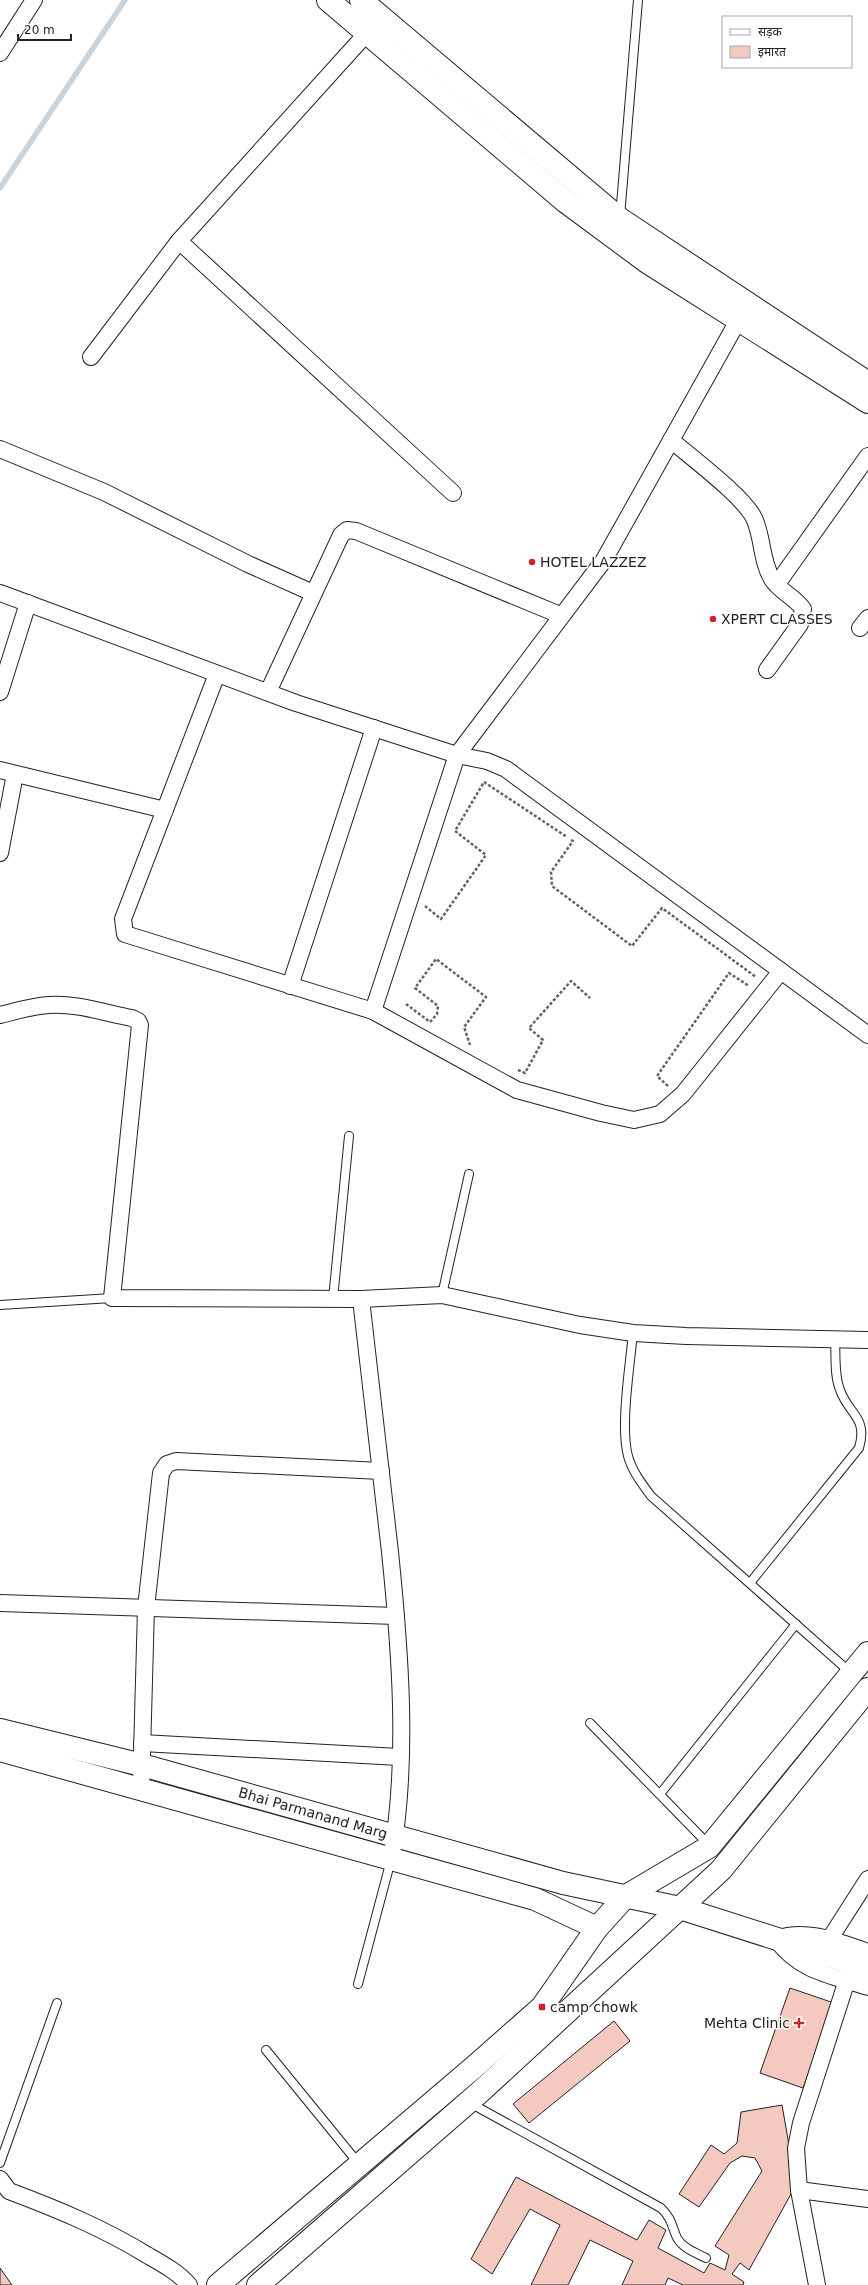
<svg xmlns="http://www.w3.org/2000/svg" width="868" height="2285" font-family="'DejaVu Sans','Noto Sans Devanagari',sans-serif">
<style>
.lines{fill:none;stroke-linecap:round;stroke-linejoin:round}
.stream{stroke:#c7d3dd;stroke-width:5.5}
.building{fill:#f3c9c0;stroke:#222}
.lane-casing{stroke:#222;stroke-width:10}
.street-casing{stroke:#222;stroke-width:18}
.secondary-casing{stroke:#222;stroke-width:24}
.primary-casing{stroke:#222;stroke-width:24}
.path{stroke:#646464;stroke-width:2.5;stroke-dasharray:3 2;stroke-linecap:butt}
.lane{stroke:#fff;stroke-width:8}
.street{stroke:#fff;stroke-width:16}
.secondary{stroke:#fff;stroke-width:22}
.primary{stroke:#fff;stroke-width:22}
.poi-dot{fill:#c62828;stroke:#fff;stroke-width:1.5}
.labels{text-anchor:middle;stroke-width:3;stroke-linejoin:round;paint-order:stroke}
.poi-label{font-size:14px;fill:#222;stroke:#fff;text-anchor:start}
.street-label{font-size:14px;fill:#222;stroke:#fff}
</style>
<rect width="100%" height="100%" fill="#fff"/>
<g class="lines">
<polyline class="stream" points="0,188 125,0"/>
</g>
<g class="building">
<polygon points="790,1988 834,2003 803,2088 760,2073"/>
<polygon points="614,2021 630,2041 529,2123 513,2104"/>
<polygon points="782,2105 796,2185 749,2270 740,2263 732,2274 744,2282 743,2285 683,2285 668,2278 665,2285 622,2285 633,2261 590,2240 568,2285 531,2285 560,2225 530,2209 492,2274 471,2259 516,2177 637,2240 649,2220 666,2230 658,2248 704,2273 710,2263 725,2270 729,2255 715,2246 762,2171 755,2158 742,2156 730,2163 699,2207 679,2194 711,2145 724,2154 737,2143 741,2112"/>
<polygon points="0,2268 12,2285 0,2285"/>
</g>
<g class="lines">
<g class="lane-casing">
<g id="lane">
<polyline points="620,217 638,0"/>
<polyline points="442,1295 469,1174"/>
<polyline points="333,1299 349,1136"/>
<polyline points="0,1305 112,1298"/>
<path d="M633,1333C630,1365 620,1427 628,1456C632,1471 642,1484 651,1496L851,1673"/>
<path d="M750,1583L859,1448C868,1417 849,1415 840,1390C834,1375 836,1355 835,1340"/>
<polyline points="590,1723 709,1845"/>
<polyline points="660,1794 796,1624"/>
<polyline points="358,1984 391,1860"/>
<polyline points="266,2050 359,2164"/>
<path d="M470,2103L661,2208C670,2217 671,2222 675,2233C679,2247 694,2252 706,2258"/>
<polyline points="0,2163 57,2003"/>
</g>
</g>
<g class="street-casing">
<g id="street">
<polyline points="0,53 34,0"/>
<polyline points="179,241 453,493"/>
<polyline points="91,357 179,241 367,33"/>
<path d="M671,440C692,458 743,496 754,518C763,537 761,561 772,579C780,592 795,597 803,609L800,624L767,670"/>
<polyline points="0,449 104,492 248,564 313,593"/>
<polyline points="777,584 868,456"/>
<polyline points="0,593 296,703 457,755 487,761 506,769 868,1035"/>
<polyline points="860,628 868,618"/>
<polyline points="217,674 123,919 125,934 373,1011 517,1090 601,1113 634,1120 660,1114 683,1094 781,971"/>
<polyline points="0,692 28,603"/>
<polyline points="268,692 341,535 347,530 356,531 560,615"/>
<polyline points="0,770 165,810"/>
<polyline points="0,853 15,774"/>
<polyline points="290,986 374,728"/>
<polyline points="373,1011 457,755 604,560 744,310"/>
<path d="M0,1015C16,1011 32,1006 49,1005C76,1003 105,1013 132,1018L138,1021L140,1025L112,1298L361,1299"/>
<polyline points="0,1603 396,1616"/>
<polyline points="142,1743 399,1757"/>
<polyline points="141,1789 146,1608 161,1473 167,1464 176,1461 381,1471"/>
<path d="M391,1859C409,1762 400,1649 390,1552C381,1467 371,1383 361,1299L442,1295L580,1325L633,1333L686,1336L868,1340"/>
<polyline points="829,1940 868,1879"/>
<path d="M868,1952C838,1942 808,1928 776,1939C800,1972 831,1975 868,1987"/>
<path d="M0,2179L9,2191C57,2209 103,2228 147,2255C161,2263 178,2272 189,2285"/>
<polyline points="799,2190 868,2199"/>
<polyline points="817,2285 799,2190 796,2148 801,2123 847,1980"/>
</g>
</g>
<g class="secondary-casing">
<g id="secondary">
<polyline points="0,1730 142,1765 563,1883 680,1908 868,1968"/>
<polyline points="0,1750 535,1899 597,1928"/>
</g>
</g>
<g class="primary-casing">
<g id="primary">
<polyline points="328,0 566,202 647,262 868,402"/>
<polyline points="361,0 620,219 868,383"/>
<polyline points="218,2285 473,2068 542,2007 597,1928 626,1896 709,1847 868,1653"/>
<polyline points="258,2285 480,2092 721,1870 868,1689"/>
</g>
</g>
<g class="path">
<polyline points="571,840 573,841 551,872 552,886 632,946 662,908 756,977"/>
<polyline points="425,906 441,919 486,855 455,831 484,782 567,837"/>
<polyline points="406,1004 430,1022 437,1014 438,1006 415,988 436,959 486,997 464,1027 470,1045"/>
<polyline points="518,1070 525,1073 543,1040 529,1028 571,981 590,998"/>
<polyline points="668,1086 657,1076 729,973 749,986"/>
</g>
<use href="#lane" class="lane"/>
<use href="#street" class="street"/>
<use href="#secondary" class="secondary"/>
<use href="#primary" class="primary"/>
</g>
<g class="poi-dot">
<circle cx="532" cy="562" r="4"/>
<circle cx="713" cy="619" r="4"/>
<rect x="538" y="2003" width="8" height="8" rx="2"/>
<path d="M797 2017h4v4h4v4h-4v4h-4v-4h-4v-4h4z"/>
</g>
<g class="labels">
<g class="poi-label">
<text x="540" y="567">HOTEL LAZZEZ</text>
<text x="721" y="624">XPERT CLASSES</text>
<text x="550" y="2012">camp chowk</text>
<text x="790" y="2028" text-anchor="end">Mehta Clinic</text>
</g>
<g class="street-label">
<text transform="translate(313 1813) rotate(16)" y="5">Bhai Parmanand Marg</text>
</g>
</g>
<rect x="722" y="16" width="130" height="52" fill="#ffffff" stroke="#a7a7a7"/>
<rect x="730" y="29" width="20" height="6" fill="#ffffff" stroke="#a7a7a7"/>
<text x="758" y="36" font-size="12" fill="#222222">सड़क</text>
<rect x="730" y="46" width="20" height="12" fill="#f3c9c0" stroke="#a7a7a7"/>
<text x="758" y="56" font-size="12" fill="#222222">इमारत</text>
<path d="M18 34v6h53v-6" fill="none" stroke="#222222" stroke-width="2"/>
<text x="24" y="34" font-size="12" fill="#222222" stroke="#ffffff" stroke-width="3" paint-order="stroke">20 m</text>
</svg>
